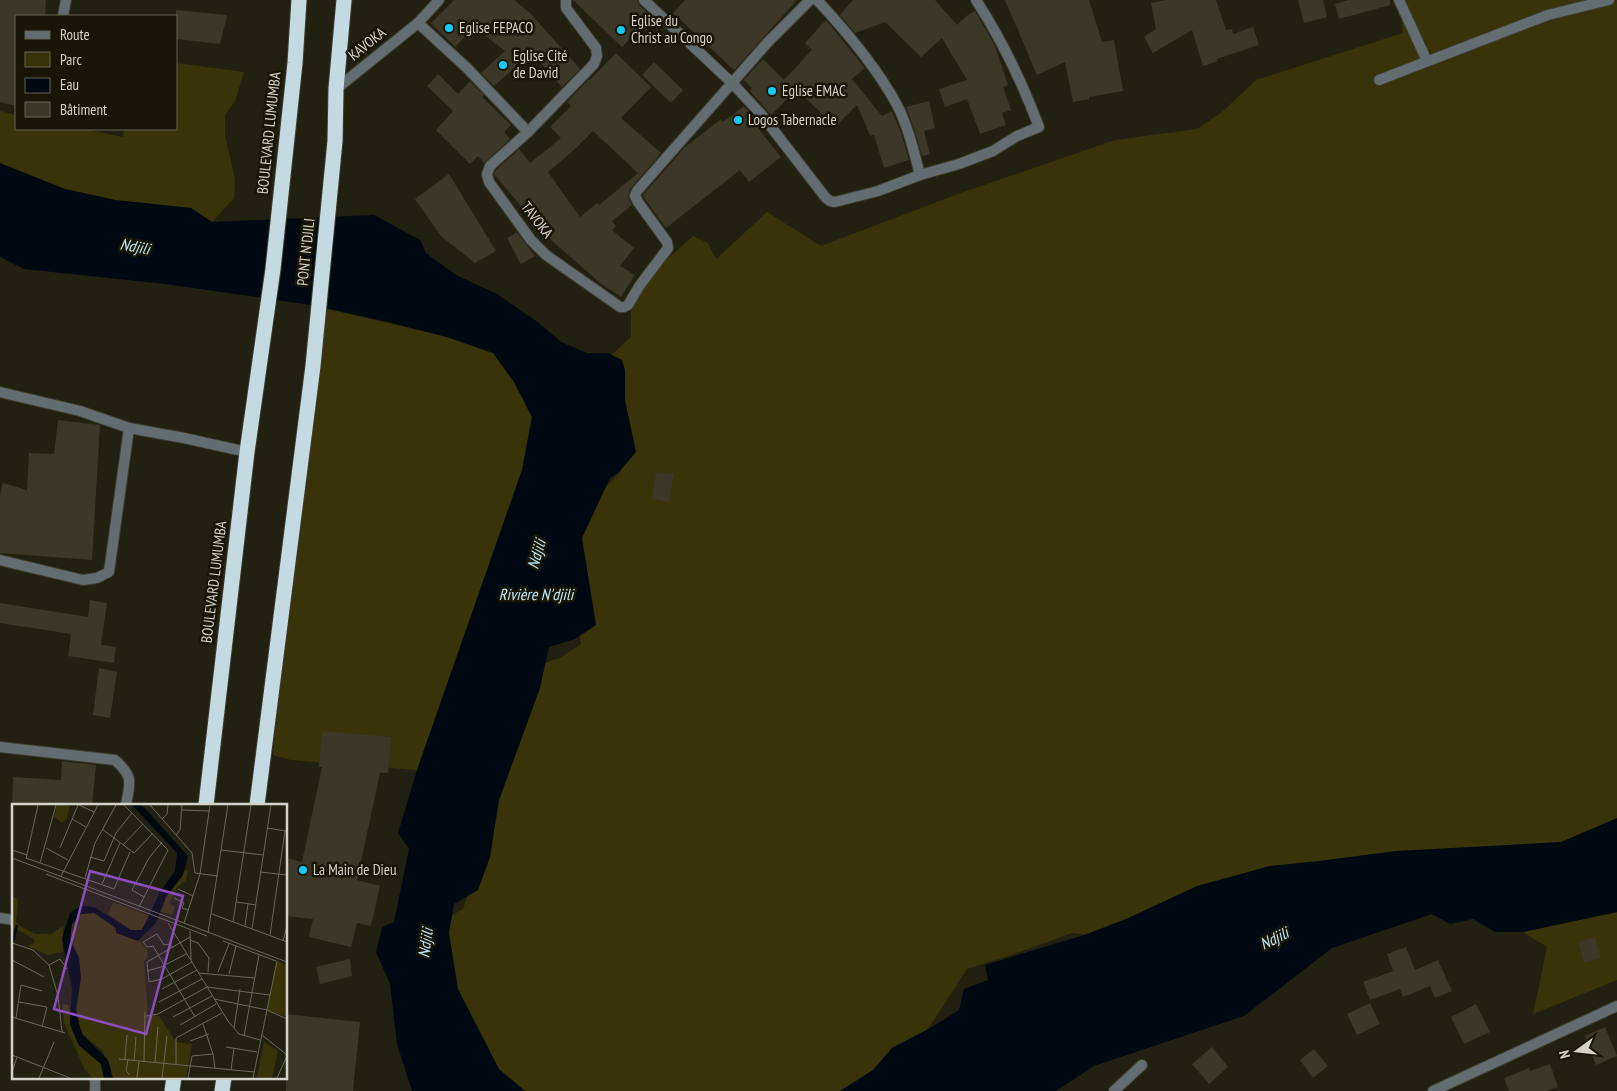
<svg xmlns="http://www.w3.org/2000/svg" width="1617" height="1091" font-family="'PT Sans Narrow',sans-serif">
<style>
.green{fill:#39330a}
.water{fill:#000911}
.building{fill:#3b3828;fill-rule:evenodd}
.lines{fill:none;stroke-linecap:round;stroke-linejoin:round}
.street-casing{stroke:#3e3d2e;stroke-width:12}
.highway-casing{stroke:#3e3d2e;stroke-width:17}
.street{stroke:#636c70;stroke-width:10}
.highway{stroke:#c3dae3;stroke-width:15}
.poi-dot{fill:#13cafb;stroke:#191607;stroke-width:2}
.labels{text-anchor:middle;stroke-width:5;stroke-linejoin:round;paint-order:stroke}
.poi-label{font-size:15px;fill:#d4d3c9;stroke:#191607;text-anchor:start}
.street-label{font-size:15px;fill:#d4d3c9;stroke:#191607}
.water-label{font-size:16px;font-style:italic;fill:#bee7f7;stroke:#191607}
.inset-river{fill:none;stroke:#000911;stroke-width:2.5}
.inset-road{fill:none;stroke:#69685a;stroke-width:1}
.view{fill:#8d4dc1;fill-opacity:0.15;stroke:#8d4dc1;stroke-width:2.5}
.inset-edge{fill:none;stroke:#d4d3c9;stroke-width:2.5}
</style>
<rect width="100%" height="100%" fill="#222010"/>
<g class="green">
<polygon points="1399,0 1617,0 1617,830 1546,861 1111,937 1072,933 1020,952 967,969 917,1046 855,1091 489,1091 485,1088 439,923 463,909 475,876 535,666 560,658 581,644 569,576 568,557 603,490 621,471 610,418 593,372 631,337 631,313 633,303 664,262 693,236 708,243 716,259 767,212 821,246 958,194 1115,140 1197,129 1222,112 1256,80 1403,33"/>
<polygon points="176,63 244,72 235,101 225,115 225,136 235,179 234,198 212,222 191,208 115,200 65,189 0,163 0,111 16,115 16,129 84,129 123,137 124,129 176,129"/>
<polygon points="311,305 447,337 493,353 514,382 532,417 522,470 417,770 291,760 273,755"/>
<polygon points="1617,912 1617,980 1533,1014 1547,947 1523,932"/>
</g>
<g class="water">
<polygon points="0,163 65,189 115,200 191,208 212,222 374,215 420,240 426,253 456,275 497,294 539,323 561,342 587,353 608,353 622,360 625,370 625,400 636,452 619,472 610,478 582,538 596,625 575,639 549,647 540,688 499,800 490,857 478,890 454,904 449,933 458,989 499,1069 525,1091 412,1091 397,1044 390,984 376,952 382,927 394,922 409,849 398,833 417,770 522,470 532,417 514,382 493,353 447,337 388,322 311,305 165,284 24,269 0,257"/>
<polygon points="1617,818 1617,912 1523,932 1495,932 1473,919 1450,924 1432,914 1332,948 1244,1016 1094,1066 1056,1091 840,1091 873,1070 892,1048 932,1027 959,1010 964,989 988,980 985,965 1084,935 1126,919 1197,886 1270,866 1319,861 1396,851 1561,842"/>
</g>
<g class="building">
<polygon points="0,0 46,0 45,16 16,16 16,106 0,102"/>
<polygon points="454,0 514,0 530,13 580,69 562,87 532,53 494,86 481,73 505,51 474,27 455,47 431,23"/>
<polygon points="573,0 637,0 639,5 651,16 622,47"/>
<polygon points="685,0 797,0 734,70 673,13"/>
<polygon points="853,0 935,0 957,25 969,14 975,11 995,46 1008,85 1003,87 1011,110 1002,113 1006,125 980,134 967,99 945,107 939,89 967,80 942,38 921,57 885,22 855,33 840,15"/>
<polygon points="1005,0 1089,0 1102,42 1114,40 1123,91 1089,97 1089,99 1073,102 1065,62 1037,75"/>
<polygon points="1166,0 1216,0 1226,30 1232,29 1233,34 1253,27 1259,45 1217,59 1218,61 1203,66 1192,30 1153,53 1144,37 1156,29 1151,3"/>
<polygon points="1298,0 1323,0 1327,17 1304,23"/>
<polygon points="1349,0 1390,0 1390,5 1339,19 1335,4"/>
<polygon points="176,10 227,15 220,44 176,39"/>
<polygon points="826,20 865,68 852,79 882,116 892,111 901,133 909,160 884,168 874,135 870,136 857,105 835,127 797,89 771,115 750,91 752,88 744,80 763,59 784,80 812,50 810,48 807,50 809,47 805,43"/>
<path d="M616,53L651,87L621,118L661,153L631,188L628,197L632,205L612,221L616,226L612,230L634,248L620,266L635,275L621,297L600,283L533,224L535,223L494,174L496,170L519,149L530,163L561,138L550,127L571,106L567,102L589,79L590,80ZM593,131L638,173L599,205L597,203L580,217L548,172L574,150Z"/>
<polygon points="654,62 683,90 671,103 642,75"/>
<polygon points="438,74 458,94 470,81 484,95 482,97 511,125 504,132 510,139 484,163 478,156 470,164 436,130 453,111 427,86"/>
<polygon points="929,101 935,128 924,131 930,154 922,156 914,128 906,107"/>
<polygon points="744,106 761,125 758,128 781,157 749,182 740,170 666,228 644,198 643,195 685,147 721,119 723,122"/>
<polygon points="449,174 496,251 475,263 441,236 415,199"/>
<polygon points="517,232 535,256 521,264 507,238"/>
<polygon points="58,420 100,425 92,560 0,553 0,495 3,483 27,490 29,453 54,454"/>
<polygon points="656,472 674,474 669,502 652,499"/>
<polygon points="90,600 107,603 101,645 116,647 114,663 68,656 71,634 0,623 0,603 88,617"/>
<polygon points="99,668 117,672 110,718 93,715"/>
<polygon points="322,731 391,737 388,773 380,773 357,880 380,886 371,926 357,923 351,947 309,937 313,919 286,916 286,858 302,862 322,767 319,767"/>
<polygon points="62,761 96,765 92,805 12,805 13,777 61,780"/>
<polygon points="1595,937 1601,958 1584,963 1578,942"/>
<polygon points="1406,947 1415,970 1438,960 1452,991 1435,998 1430,986 1403,997 1400,989 1370,1000 1363,982 1393,971 1387,954"/>
<polygon points="350,959 352,976 320,984 316,967"/>
<polygon points="1370,1003 1380,1024 1357,1035 1347,1014"/>
<polygon points="1476,1004 1490,1032 1464,1044 1451,1017"/>
<polygon points="286,1014 360,1022 353,1091 286,1091"/>
<polygon points="1605,1027 1617,1056 1596,1065 1585,1036"/>
<polygon points="1212,1047 1228,1067 1209,1084 1192,1064"/>
<polygon points="1314,1049 1328,1066 1313,1078 1300,1060"/>
<polygon points="1550,1064 1558,1087 1547,1091 1509,1091 1504,1078 1529,1068 1530,1071"/>
</g>
<g class="lines">
<g class="street-casing">
<g id="street">
<polyline points="566,0 566,8 596,48 597,56 594,64 528,132 490,166 487,174 489,182 531,240 546,255 620,307 624,307 628,305 640,285 668,248 667,242 638,202 635,196 637,191 768,42 810,0"/>
<path d="M644,0L733,84L761,114L826,198L830,201L835,202L878,191L920,175L959,164L993,151L1017,136L1039,127C1022,82 1002,40 976,0"/>
<path d="M817,0C847,32 876,66 897,105C908,126 914,152 920,175"/>
<polyline points="1399,0 1427,61"/>
<polyline points="63,16 66,0"/>
<polyline points="418,23 467,68 528,132"/>
<polyline points="1379,80 1548,15 1609,0"/>
<polyline points="336,89 418,23 439,0"/>
<polyline points="0,392 80,411 129,428 184,438 247,452"/>
<polyline points="0,560 83,580 97,578 109,572 129,428"/>
<path d="M0,747L115,760C134,777 130,782 126,805"/>
<polyline points="0,918 14,920"/>
<polyline points="95,1091 95,1077"/>
<polyline points="1114,1091 1142,1065"/>
<polyline points="1433,1091 1617,1006"/>
</g>
</g>
<g class="highway-casing">
<g id="highway">
<polyline points="206,805 247,452 273,269 295,63 299,0"/>
<polyline points="257,805 313,366 335,141 336,89 344,0"/>
<polyline points="172,1091 174,1077"/>
<polyline points="222,1091 224,1077"/>
</g>
</g>
<use href="#street" class="street"/>
<use href="#highway" class="highway"/>
</g>
<g class="poi-dot">
<circle cx="449" cy="28" r="5"/>
<circle cx="621" cy="30" r="5"/>
<circle cx="503" cy="65" r="5"/>
<circle cx="772" cy="91" r="5"/>
<circle cx="738" cy="120" r="5"/>
<circle cx="303" cy="870" r="5"/>
</g>
<g class="labels">
<g class="poi-label">
<text x="631" y="26">Eglise du<tspan x="631" dy="17">Christ au Congo</tspan></text>
<text x="459" y="33">Eglise FEPACO</text>
<text x="513" y="61">Eglise Cité<tspan x="513" dy="17">de David</tspan></text>
<text x="782" y="96">Eglise EMAC</text>
<text x="748" y="125">Logos Tabernacle</text>
<text x="313" y="875">La Main de Dieu</text>
</g>
<g class="street-label">
<text transform="translate(367 44) rotate(-39)" y="5">KAVOKA</text>
<text transform="translate(269 133) rotate(-84)" y="5">BOULEVARD LUMUMBA</text>
<text transform="translate(537 220) rotate(52)" y="5">TAVOKA</text>
<text transform="translate(306 252) rotate(-84)" y="5">PONT N'DJILI</text>
<text transform="translate(214 582) rotate(-83)" y="5">BOULEVARD LUMUMBA</text>
</g>
<g class="water-label">
<text transform="translate(135 246) rotate(10)" y="6">Ndjili</text>
<text transform="translate(536 554) rotate(-74)" y="6">Ndjili</text>
<text x="536" y="600">Rivière N'djili</text>
<text transform="translate(1274 938) rotate(-27)" y="6">Ndjili</text>
<text transform="translate(425 943) rotate(-82)" y="6">Ndjili</text>
</g>
</g>
<g transform="translate(12 804)">
<rect width="275" height="275" fill="#222010"/>
<path d="M45,1H58L55,14L50,19L42,12ZM173,66L176,67L174,76L165,84L157,99L163,103L160,111L149,108L154,93ZM0,92L6,96L4,118L10,123L23,130H39L51,122V148L35,151L16,142L23,138L21,134L0,123ZM101,98L138,112L130,126H119L96,110ZM83,108L102,123L103,127L111,128L117,134H126L135,146L136,153L132,157L136,211L147,212L164,238L180,240L174,274H100L91,247L70,230L63,204L67,153L59,140L57,125L68,109ZM265,157L275,161V213L255,206ZM50,200L57,201L58,220L67,242L89,260L92,274H81L73,266L52,219ZM252,238L266,247L260,274L245,273Z" fill="#39330a"/>
<path d="M120,1H130L176,52L171,71L154,93L144,119L126,137L104,129V124L82,109L69,110L60,120L58,135L67,154L69,174L64,206L67,221L71,231L96,256L101,274H92L89,260L66,240L58,220L60,184L50,135L58,109L69,102L82,103L119,126H130L148,88L163,67L165,49Z" fill="#000911"/>
<path class="inset-river" d="M1,138L5,121"/>
<path class="inset-road" d="M67,1L82,8M112,1L156,46L127,103M138,1L180,49L183,69L206,72M170,6L197,7M60,15L74,23M150,15L155,10L156,1M255,24L274,27M90,25L122,49L141,29M164,31L168,26L170,1M111,41L131,20M34,44L56,56M48,44L66,1M0,46L15,51M209,46L251,51M78,53L92,57L104,29L120,9M0,54L275,158M14,54L102,85L118,48M14,55L26,1M28,59L44,1M248,68L275,71M34,70L195,132M49,72L86,1M73,74L83,39L104,1M90,80L108,39M166,85L181,92M132,93L120,86L137,54L150,38M162,94L172,99L170,104L177,106M225,98L244,101M200,110L275,138M221,118L239,1M156,119L216,217L227,230L248,236M172,119L188,70L198,1M233,122L236,100M240,125L259,1M178,127L179,156M196,129L216,1M258,131L273,27M178,133L135,158L137,178L150,175L180,158M178,136L186,139L197,154L196,168M211,137L264,157M271,137L275,121M0,139L21,146L37,161L46,192L50,228M161,144L158,140L152,141L145,130L131,138L135,143L141,142L183,213M0,156L32,173M37,161L48,155L55,165M135,167L149,163L174,150M206,168L217,140M186,169L243,174M217,170L224,142M150,185L185,166M202,195L255,206L275,215M7,198L35,203L30,223M147,198L190,175M134,212L146,210L195,183L258,191M0,213L53,229M161,213L200,192M4,214L9,181L30,187M168,221L204,200M222,224L228,185M250,231L275,251M232,232L247,151M178,237L197,230M214,243L245,248M201,250L203,265M0,251L58,274M107,255L242,268M113,255L115,231M116,256L114,267L118,271M122,257L124,233M132,258L133,208M143,259L146,223M164,260V234L210,209M219,266L222,244M0,268L5,253M27,274L42,238M125,274L127,257M150,274L155,232M176,274L180,252L201,250L191,220M241,274L265,157M265,274L275,252"/>
<path class="view" d="M78,67L171,92L134,230L42,205Z"/>
<rect width="275" height="275" class="inset-edge"/>
</g>
<rect x="15" y="15" width="162" height="115" fill="#191607" stroke="#646255"/>
<rect x="25" y="31" width="25" height="8" fill="#636c70" stroke="#646255"/>
<text x="60" y="40" font-size="15" fill="#d4d3c9">Route</text>
<rect x="25" y="52" width="25" height="15" fill="#39330a" stroke="#646255"/>
<text x="60" y="65" font-size="15" fill="#d4d3c9">Parc</text>
<rect x="25" y="78" width="25" height="15" fill="#000911" stroke="#646255"/>
<text x="60" y="90" font-size="15" fill="#d4d3c9">Eau</text>
<rect x="25" y="102" width="25" height="15" fill="#3b3828" stroke="#646255"/>
<text x="60" y="115" font-size="15" fill="#d4d3c9">Bâtiment</text>
<g transform="translate(1577 1051) rotate(255)" stroke="#191607" stroke-width="4" paint-order="stroke">
<path d="M0-4L9 19L0 12L-9 19Z" fill="#d4d3c9"/>
<text y="-8" font-size="14" font-weight="bold" text-anchor="middle" fill="#d4d3c9">N</text>
</g>
</svg>
